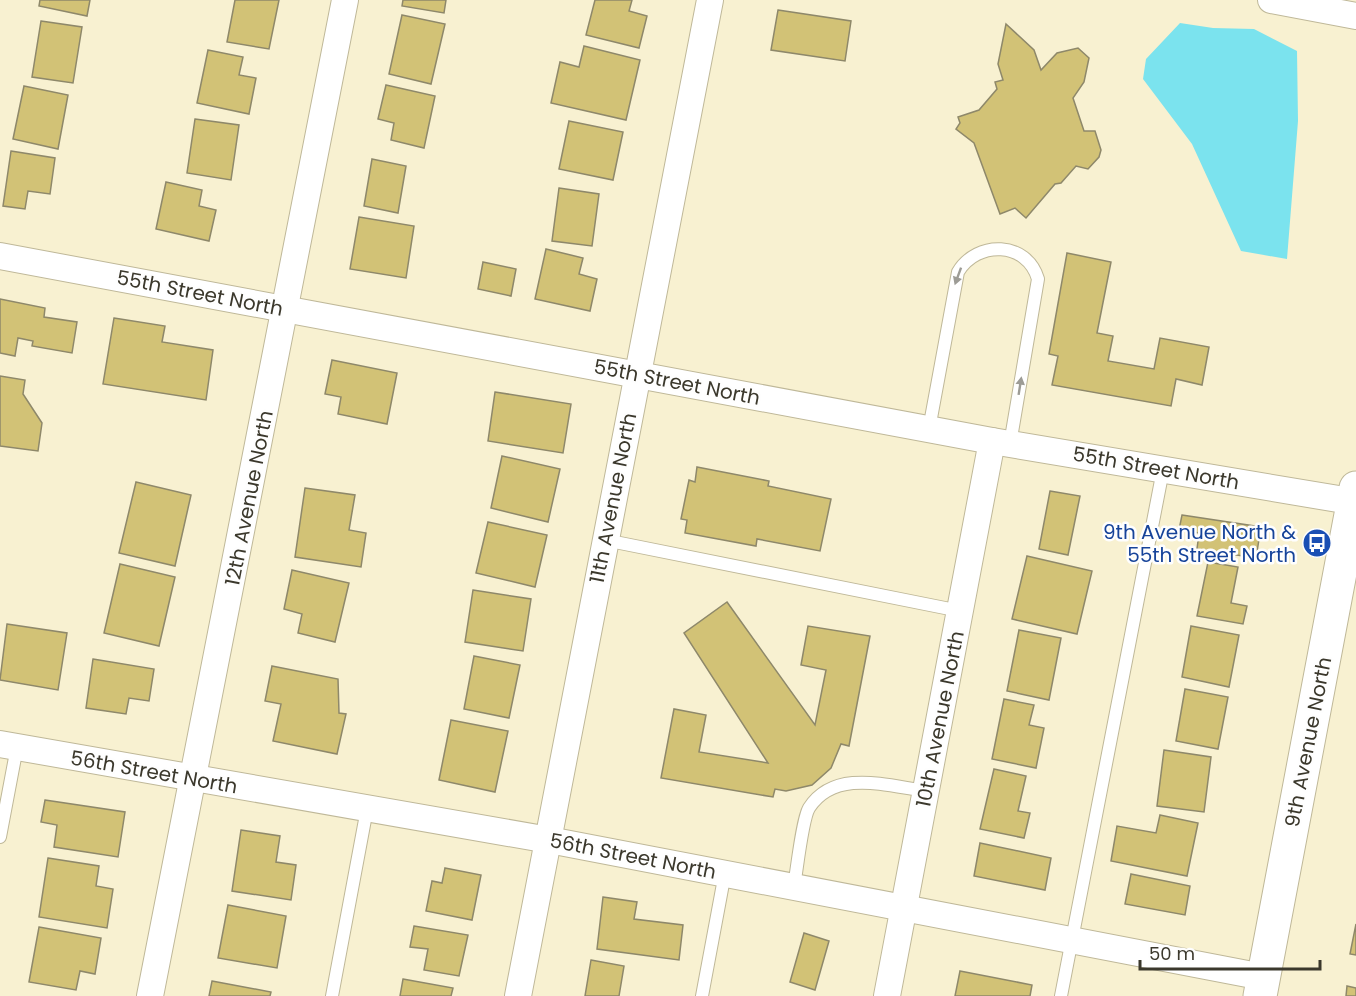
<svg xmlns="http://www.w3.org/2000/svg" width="1356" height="996" font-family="Poppins,sans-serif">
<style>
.water{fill:#7be3ee}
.building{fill:#d2c276;stroke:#8e886a;stroke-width:1.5}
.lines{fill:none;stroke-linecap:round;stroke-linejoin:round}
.lane-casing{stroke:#bfb899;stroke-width:14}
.street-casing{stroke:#bfb899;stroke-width:28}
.secondary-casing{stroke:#bfb899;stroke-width:35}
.lane{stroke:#fff;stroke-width:12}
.street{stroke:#fff;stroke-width:26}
.secondary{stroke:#fff;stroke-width:33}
.oneway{fill:#9d9c96}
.labels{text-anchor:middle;stroke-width:5;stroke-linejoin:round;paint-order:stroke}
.street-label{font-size:20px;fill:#3b382c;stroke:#fefefe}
.transit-label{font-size:20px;fill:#164399;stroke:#fefefe;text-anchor:end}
</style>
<rect width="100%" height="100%" fill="#f8f1d1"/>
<polygon class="water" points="1180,23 1213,28 1254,29 1297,51 1298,121 1287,259 1241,251 1192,144 1143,79 1146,59"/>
<g class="building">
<polygon points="40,0 90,0 87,16 39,6"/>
<polygon points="235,0 279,0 269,49 227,42"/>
<polygon points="403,0 446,0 444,13 402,6"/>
<polygon points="595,0 632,0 629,11 647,16 639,48 586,35"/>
<polygon points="778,10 851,21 845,61 771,50"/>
<polygon points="402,15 445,24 431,84 389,74"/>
<polygon points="41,21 82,27 73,83 32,77"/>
<polygon points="1006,24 1034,50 1041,70 1057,53 1078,48 1089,58 1084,82 1073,98 1084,131 1095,131 1101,150 1099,157 1088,169 1076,166 1061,183 1055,184 1026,218 1015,208 1000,214 974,143 956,129 960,123 958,117 979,110 997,89 995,82 1003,80 998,64"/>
<polygon points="584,46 640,60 626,120 551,103 560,62 579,67"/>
<polygon points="208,50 243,57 239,75 256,78 249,114 197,103"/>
<polygon points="386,85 435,96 424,148 391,140 394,123 378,119"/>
<polygon points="24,86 68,95 58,149 13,139"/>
<polygon points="195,119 239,125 231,180 187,173"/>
<polygon points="569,121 623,132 613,180 559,169"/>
<polygon points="11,151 55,158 50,194 28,191 25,209 3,206"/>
<polygon points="372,159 406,166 398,213 364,206"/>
<polygon points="166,182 202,190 199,206 216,210 209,241 156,229"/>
<polygon points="559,188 599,194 592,246 552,241"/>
<polygon points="359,217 414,226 406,278 350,269"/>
<polygon points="546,249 583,258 579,274 597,279 590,311 535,299"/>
<polygon points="1067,253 1111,262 1097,333 1113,336 1108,361 1154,369 1160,338 1209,347 1202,385 1176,379 1171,406 1052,385 1058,356 1049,354"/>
<polygon points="483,262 516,269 511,296 478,289"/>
<polygon points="0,299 45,308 44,317 77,322 72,353 32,346 33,341 18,338 15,356 0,353"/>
<polygon points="114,318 165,326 162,342 213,350 206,400 103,384"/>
<polygon points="332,360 397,373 387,424 338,414 341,397 325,394"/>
<polygon points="0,376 25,380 23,394 42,423 38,451 0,446"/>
<polygon points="495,392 571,404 563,453 488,441"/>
<polygon points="502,456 560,469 548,522 491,508"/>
<polygon points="697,467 769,481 768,486 831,499 820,551 757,539 756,546 685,533 687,520 681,519 689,480 695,482"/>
<polygon points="136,482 191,495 175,566 119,553"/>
<polygon points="305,488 355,495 349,530 366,533 361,567 295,557"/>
<polygon points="1050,491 1080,496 1068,555 1039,549"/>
<polygon points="1182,515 1261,527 1256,558 1197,549 1199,533 1179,530"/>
<polygon points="488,522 547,535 535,587 476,573"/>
<polygon points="1027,556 1092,571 1077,634 1012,619"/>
<polygon points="1208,562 1238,567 1231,603 1247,606 1243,624 1197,616"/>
<polygon points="120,564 175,577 159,646 104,633"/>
<polygon points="292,570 349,583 335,642 298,633 302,614 284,609"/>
<polygon points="473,590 531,599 523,651 465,642"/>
<polygon points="727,602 815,725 826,670 801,665 808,626 870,636 849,746 841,744 831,768 812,785 786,791 775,789 773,797 661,778 674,709 706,715 699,752 768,763 684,633"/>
<polygon points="7,624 67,633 58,690 0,680"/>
<polygon points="1191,626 1239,635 1229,687 1182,677"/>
<polygon points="1019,630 1061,638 1049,700 1007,691"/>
<polygon points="474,656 520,665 509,718 464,709"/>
<polygon points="93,659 154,669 149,701 129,698 126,714 86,708"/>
<polygon points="272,666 338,679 339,713 346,714 337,754 273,741 281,704 265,701"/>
<polygon points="1185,689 1228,697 1218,749 1176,741"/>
<polygon points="1004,699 1034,705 1029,725 1044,728 1036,768 992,759"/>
<polygon points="451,720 508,731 495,792 439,780"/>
<polygon points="1164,750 1211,757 1204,812 1157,806"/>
<polygon points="994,769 1026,776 1018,811 1030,813 1024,838 980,829"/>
<polygon points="45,800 125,812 118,857 54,847 57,825 41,822"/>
<polygon points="1160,815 1198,823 1187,876 1111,861 1117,826 1156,833"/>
<polygon points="241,830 280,836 276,862 296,865 291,900 232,891"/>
<polygon points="980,843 1051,858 1045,890 974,876"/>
<polygon points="48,858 99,866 96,886 113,889 107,928 39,917"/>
<polygon points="445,868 481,875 472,920 426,911 432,881 442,883"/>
<polygon points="1131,874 1190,886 1185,915 1125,904"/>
<polygon points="603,897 637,902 634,919 683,925 679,960 597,949"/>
<polygon points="228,905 286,916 277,968 218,958"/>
<polygon points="1356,924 1356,955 1350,954"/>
<polygon points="414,926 468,935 459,976 424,970 428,949 410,947"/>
<polygon points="39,927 101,938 95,974 80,971 76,990 29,982"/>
<polygon points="804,933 829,941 815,990 790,982"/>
<polygon points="591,960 624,966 619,996 585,996"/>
<polygon points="960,971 1032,985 1030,996 955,996"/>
<polygon points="403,979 453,988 451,996 400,996"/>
<polygon points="212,981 271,992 270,996 209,996"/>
<polygon points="1347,986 1356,988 1356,996 1346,996"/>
</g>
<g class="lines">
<g class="lane-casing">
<g id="lane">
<path d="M929,429L958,272C977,240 1027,241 1038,279L1010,444"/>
<polyline points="605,540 960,611"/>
<polyline points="0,837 17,747"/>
<path d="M794,886C797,870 802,820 809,808C835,768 888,786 926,791"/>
<polyline points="332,996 367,809"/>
<polyline points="702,996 725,873"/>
<polyline points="1061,996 1163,470"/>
</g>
</g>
<g class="street-casing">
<g id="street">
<polyline points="1271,0 1356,16"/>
<polyline points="0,256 992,441 1356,502"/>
<polyline points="0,744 549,840 1263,977"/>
<polyline points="150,996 345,0"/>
<polyline points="518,996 710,0"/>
<polyline points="887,996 992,441"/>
</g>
</g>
<g class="secondary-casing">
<polyline id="secondary" points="1260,996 1356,488"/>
</g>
<use href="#lane" class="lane"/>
<use href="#street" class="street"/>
<use href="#secondary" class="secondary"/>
</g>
<defs><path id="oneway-solid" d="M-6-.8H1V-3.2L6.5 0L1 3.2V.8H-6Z" transform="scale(1.5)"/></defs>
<g class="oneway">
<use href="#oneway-solid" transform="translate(958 276) rotate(110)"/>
<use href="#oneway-solid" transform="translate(1020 386) rotate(-81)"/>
</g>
<defs>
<g id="bus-disc" transform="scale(1.5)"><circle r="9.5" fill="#1a4fb4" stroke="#fefefe"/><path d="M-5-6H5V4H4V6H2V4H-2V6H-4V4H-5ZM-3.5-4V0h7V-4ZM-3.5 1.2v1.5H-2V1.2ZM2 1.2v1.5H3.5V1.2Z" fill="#fff"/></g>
</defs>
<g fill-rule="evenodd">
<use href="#bus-disc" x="1317" y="543"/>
</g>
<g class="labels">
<g class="street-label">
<text transform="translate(200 293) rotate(11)" y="7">55th Street North</text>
<text transform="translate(677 382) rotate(11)" y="7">55th Street North</text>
<text transform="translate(1156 468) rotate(10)" y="7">55th Street North</text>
<text transform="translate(249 498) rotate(-79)" y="7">12th Avenue North</text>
<text transform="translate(613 498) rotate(-79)" y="7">11th Avenue North</text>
<text transform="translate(940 719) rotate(-79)" y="7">10th Avenue North</text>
<text transform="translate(1308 742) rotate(-79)" y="7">9th Avenue North</text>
<text transform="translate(154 772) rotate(10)" y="7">56th Street North</text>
<text transform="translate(633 856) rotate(11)" y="7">56th Street North</text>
</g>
<g class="transit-label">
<text x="1296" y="539">9th Avenue North &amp;<tspan x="1296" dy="23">55th Street North</tspan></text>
</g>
</g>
<path d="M1140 960v9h180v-9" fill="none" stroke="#3b382c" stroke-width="3"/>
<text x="1149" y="960" font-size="18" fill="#3b382c" stroke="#fefefe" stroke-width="4.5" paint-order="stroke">50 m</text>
</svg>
